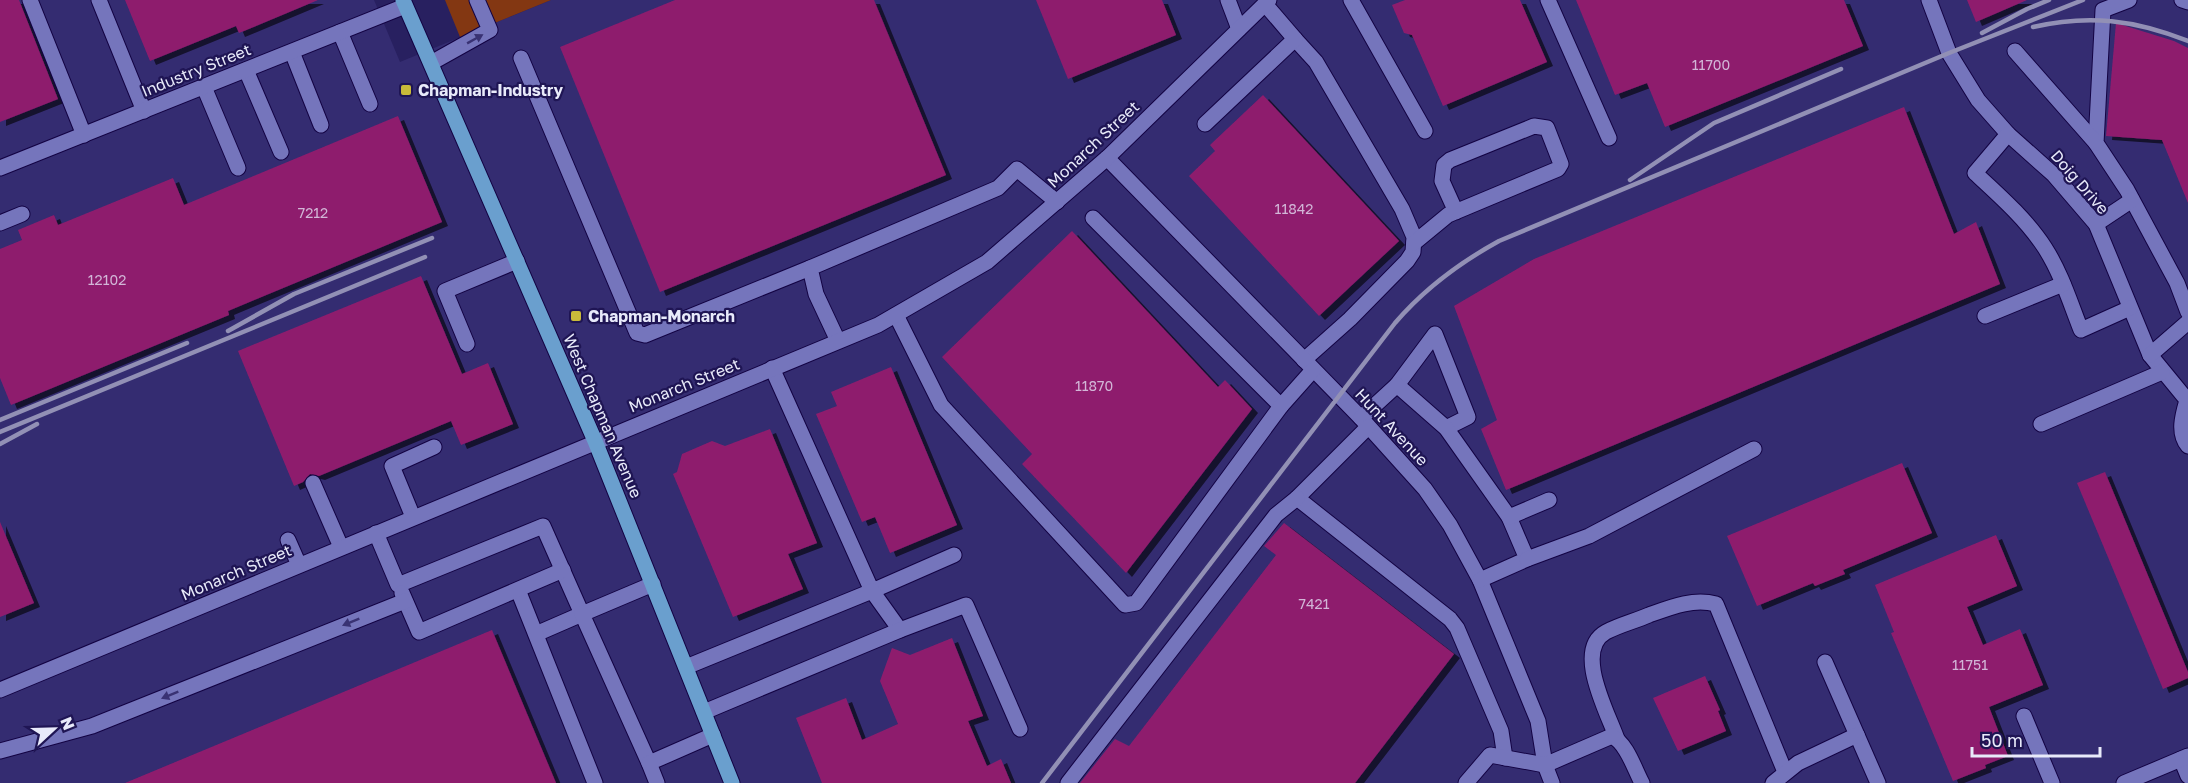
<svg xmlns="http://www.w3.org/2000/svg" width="2188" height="783" font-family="'Golos Text',sans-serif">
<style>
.built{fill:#342c71}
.green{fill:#833712}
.building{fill:#8e1c6d;filter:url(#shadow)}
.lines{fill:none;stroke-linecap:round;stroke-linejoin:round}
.minor-casing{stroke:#130343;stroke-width:17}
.major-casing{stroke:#130343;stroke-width:17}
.minor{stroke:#7575bc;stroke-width:15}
.major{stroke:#6a9fce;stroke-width:15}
.rail{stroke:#9290b5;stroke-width:4.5}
.oneway{fill:#393273}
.poi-dot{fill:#c9ba3a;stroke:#1f1554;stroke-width:2}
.labels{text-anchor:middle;stroke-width:4.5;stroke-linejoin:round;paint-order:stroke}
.number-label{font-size:14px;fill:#d2b6d7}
.street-label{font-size:16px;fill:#e8eafa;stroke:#1f1554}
.poi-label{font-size:16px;font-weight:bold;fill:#e8eafa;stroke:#1f1554;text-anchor:start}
</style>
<defs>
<filter id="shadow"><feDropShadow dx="6" dy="4" stdDeviation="0" flood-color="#0009"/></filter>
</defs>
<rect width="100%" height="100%" fill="#282060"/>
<polygon class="built" points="0,0 374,0 400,62 551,0 2188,0 2188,783 0,783"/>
<polygon class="green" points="445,0 551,0 460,37"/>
<g class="building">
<polygon points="0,0 19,0 58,99 0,122"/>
<polygon points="125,0 318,0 239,33 236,26 150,61"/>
<polygon points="675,0 874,0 946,175 660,292 560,47"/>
<polygon points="1036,0 1162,0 1176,35 1068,79"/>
<polygon points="1405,0 1520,0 1547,62 1443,106 1412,35 1404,33 1392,5"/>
<polygon points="1576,0 1844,0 1863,46 1665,127 1647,83 1615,95"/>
<polygon points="1967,0 2027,0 1976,22"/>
<polygon points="2116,23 2174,41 2188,48 2188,203 2162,140 2106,136"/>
<polygon points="1263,95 1399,241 1319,316 1189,176 1215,151 1210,145"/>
<polygon points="1904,107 1954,234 1976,222 2000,284 1506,490 1481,429 1497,420 1454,306 1534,259"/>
<polygon points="398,116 442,222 228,311 229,315 11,405 0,378 0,249 22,240 18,230 54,215 58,225 173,178 184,205"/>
<polygon points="1072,231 1218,387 1225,380 1252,409 1126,573 1022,464 1032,454 942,357"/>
<polygon points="421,276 462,374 488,363 513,424 461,445 451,421 319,476 310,474 303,482 294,486 238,351"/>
<polygon points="891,367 957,525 890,553 875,517 862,522 816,414 837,406 831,392"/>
<polygon points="770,429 817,543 788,554 803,589 733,617 673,474 677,472 682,454 712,441 725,446"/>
<polygon points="1902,463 1932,533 1843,570 1845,574 1815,586 1813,583 1757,606 1727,536"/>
<polygon points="2105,472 2188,672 2188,678 2163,689 2077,483"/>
<polygon points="0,522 34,603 0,617"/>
<polygon points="1284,523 1454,654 1355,783 1080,783 1115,739 1129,746 1276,555 1264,546"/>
<polygon points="1996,535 2017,586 1967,607 1983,645 2020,629 2043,685 1989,707 2008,756 1985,765 1986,768 1953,781 1891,633 1894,632 1875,585"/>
<polygon points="492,630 556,783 125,783"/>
<polygon points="952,638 983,716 968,721 987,766 1001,759 1011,783 822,783 796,718 846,698 862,740 898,724 880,681 892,648 910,655"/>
<polygon points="1705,676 1720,710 1718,711 1726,731 1678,751 1653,698"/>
</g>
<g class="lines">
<g class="minor-casing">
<g id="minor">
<polyline points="30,0 84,135"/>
<polyline points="99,0 144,111"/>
<polyline points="1228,0 1239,29"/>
<polyline points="1351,0 1425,131"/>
<polyline points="1548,0 1609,138"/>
<path d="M1929,0L1949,53L1978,100L2008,134L2054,175L2096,224L2150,355L2187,400C2183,414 2177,433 2188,446"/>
<polyline points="2129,0 2103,10 2096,143 2127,190 2177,283 2188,312"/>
<polyline points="2182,0 2188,2"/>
<polyline points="340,32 370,104"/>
<polyline points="1295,39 1316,62 1402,209 1414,237 1413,252 1407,261 1350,319 1304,360"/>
<polyline points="2015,51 2096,143"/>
<polyline points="292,52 321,125"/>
<polyline points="521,58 637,333 645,335 810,268"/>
<polyline points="431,63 490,30 477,0"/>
<polyline points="246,70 281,152"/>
<polyline points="204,87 238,168"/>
<polyline points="1205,124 1295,39 1265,4"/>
<path d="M2008,134L1975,173C2000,196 2027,220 2045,248C2061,273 2070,302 2081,330L2130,308"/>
<polyline points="1107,158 1361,418 1425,489 1450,525 1480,580 1538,721 1545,765 1552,783"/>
<polyline points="0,168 405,6"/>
<polyline points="1093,218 1281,406"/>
<polyline points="0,223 22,214"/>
<polyline points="2096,224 2132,200"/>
<polyline points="1414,243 1448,215 1558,169 1561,164 1547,128 1534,126 1450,160 1444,165 1442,181 1456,212"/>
<polyline points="896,315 941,405 1125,605 1136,603 1281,406 1313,370"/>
<polyline points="1985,316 2063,284"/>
<polyline points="838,341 816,294 810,268 998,188 1017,169 1057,202"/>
<polyline points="467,344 445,291 517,261"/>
<polyline points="2150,355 2188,322"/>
<polyline points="772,368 872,591 954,555"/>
<polyline points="1397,385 1435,334 1468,417 1446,428"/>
<polyline points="1361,418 1397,385 1446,428 1509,517 1527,559 1480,580"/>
<polyline points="2041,424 2162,372"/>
<polyline points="1368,427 1297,498 1450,619 1457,628 1501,731 1505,758"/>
<polyline points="313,483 341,547"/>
<polyline points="413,517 392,466 434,447"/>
<polyline points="1509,517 1549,500"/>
<polyline points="376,533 398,585 543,526 582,614 536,634"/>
<polyline points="288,540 299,565"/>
<polyline points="1527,559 1589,536 1754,449"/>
<polyline points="518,590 595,783"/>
<polyline points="402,593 419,632 563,570"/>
<polyline points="1825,662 1878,783"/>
<polyline points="686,667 872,591 900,630"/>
<polyline points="0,690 878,325 987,262 1107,158 1269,0"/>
<polyline points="704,712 900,630 966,605 1020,729"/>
<polyline points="2024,716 2052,783"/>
<path d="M1617,739C1608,713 1573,650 1606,632C1619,625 1635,621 1649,615C1671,607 1693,598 1716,604L1785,772"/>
<polyline points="0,751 92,726 405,601"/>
<polyline points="2181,759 2188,776"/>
<polyline points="649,763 582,614 653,584"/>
<polyline points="657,783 649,763 713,735"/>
<polyline points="1068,783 1276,515 1297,498"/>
<path d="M1466,783L1490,755L1545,765L1612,736C1627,744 1634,768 1642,783"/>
<polyline points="1773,783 1798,763 1857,735"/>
<polyline points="2124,783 2188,756"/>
</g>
</g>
<g class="major-casing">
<polyline id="major" points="403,0 595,441 732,783"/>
</g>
<use href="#minor" class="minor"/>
<use href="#major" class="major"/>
<g class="rail">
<path d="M2033,27C2089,14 2135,20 2188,41"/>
<polyline points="1982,33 2027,9 2049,0"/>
<polyline points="1630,180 1714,123 1841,69"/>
<polyline points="228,331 294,294 432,238"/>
<polyline points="0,420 187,343"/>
<polyline points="0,432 425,257"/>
<polyline points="0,444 37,424"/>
<path d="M1042,783L1395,323C1425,288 1459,263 1499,241L1949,53L2083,0"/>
</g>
</g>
<defs><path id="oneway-solid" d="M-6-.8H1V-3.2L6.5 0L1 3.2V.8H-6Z" transform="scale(1.5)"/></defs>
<g class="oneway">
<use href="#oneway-solid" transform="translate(475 39) rotate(-29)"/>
<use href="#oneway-solid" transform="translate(351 622) rotate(158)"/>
<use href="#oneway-solid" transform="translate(170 695) rotate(158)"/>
</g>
<g class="poi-dot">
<rect x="400" y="84" width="12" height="12" rx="3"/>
<rect x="570" y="310" width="12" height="12" rx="3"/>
</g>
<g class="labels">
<g class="number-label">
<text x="1711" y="70">11700</text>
<text x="1294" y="214">11842</text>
<text x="313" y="218">7212</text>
<text x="107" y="285">12102</text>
<text x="1094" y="391">11870</text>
<text x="1314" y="609">7421</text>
<text x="1970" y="670">11751</text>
</g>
<g class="street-label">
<text transform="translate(196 70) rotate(-22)" y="6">Industry Street</text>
<text transform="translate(1093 144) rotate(-43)" y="6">Monarch Street</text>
<text transform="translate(2080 182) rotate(49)" y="6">Doig Drive</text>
<text transform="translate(684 385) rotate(-22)" y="6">Monarch Street</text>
<text transform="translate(603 416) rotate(67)" y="6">West Chapman Avenue</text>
<text transform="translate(1392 427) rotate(47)" y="6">Hunt Avenue</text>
<text transform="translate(236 572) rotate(-23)" y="6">Monarch Street</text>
</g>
<g class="poi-label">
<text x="418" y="96">Chapman-Industry</text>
<text x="588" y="322">Chapman-Monarch</text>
</g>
</g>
<g transform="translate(54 729) rotate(68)" stroke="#1f1554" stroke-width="4.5" paint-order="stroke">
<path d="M0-4.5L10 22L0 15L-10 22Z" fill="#e8eafa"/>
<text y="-9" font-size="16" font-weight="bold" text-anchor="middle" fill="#e8eafa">N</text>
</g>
<path d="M1972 747v9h128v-9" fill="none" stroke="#e8eafa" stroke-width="3"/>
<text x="1981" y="747" font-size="18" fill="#e8eafa" stroke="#1f1554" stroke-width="4.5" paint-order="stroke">50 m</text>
</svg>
